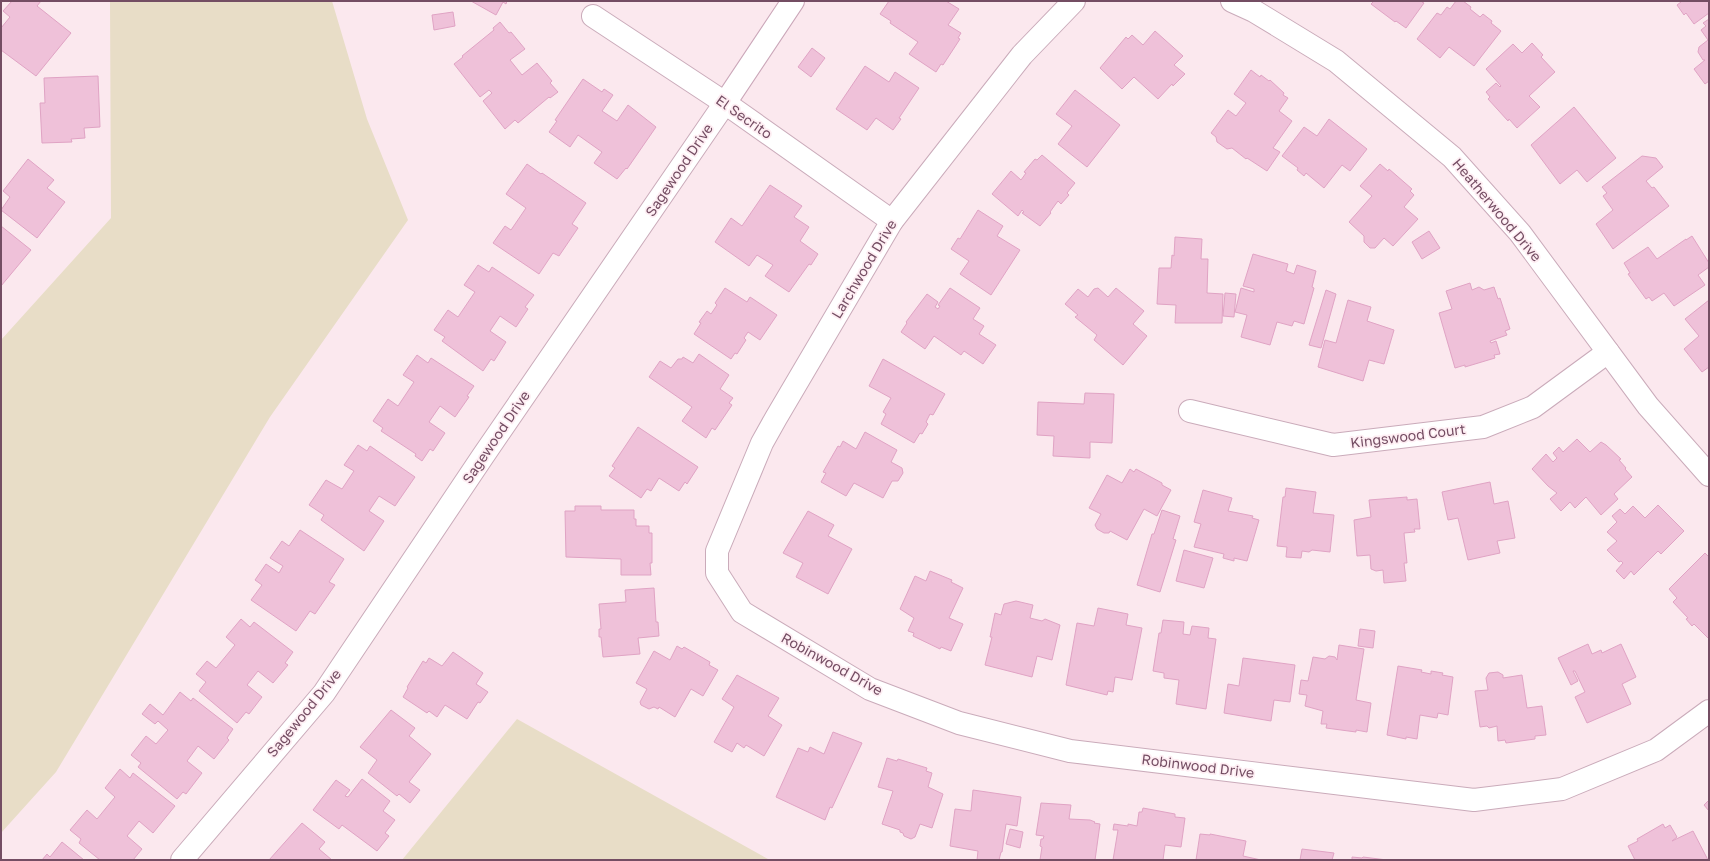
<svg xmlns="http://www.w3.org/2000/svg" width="1710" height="861" font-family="'Golos Text',sans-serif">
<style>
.green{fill:#e8ddc7}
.building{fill:#efc1d9;stroke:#e0a3c4}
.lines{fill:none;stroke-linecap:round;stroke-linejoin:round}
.street-casing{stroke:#caabba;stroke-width:24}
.secondary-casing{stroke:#cba7b9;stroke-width:24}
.street{stroke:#fff;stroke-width:22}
.secondary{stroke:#fff;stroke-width:22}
.labels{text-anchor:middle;stroke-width:3.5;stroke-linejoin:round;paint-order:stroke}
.street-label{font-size:14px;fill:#744d63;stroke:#feeef3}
</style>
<rect width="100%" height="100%" fill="#fbe8ee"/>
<g class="green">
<polygon points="110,1 332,1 367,119 408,220 270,417 56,772 1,833 1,340 111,218"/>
<polygon points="517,719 768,859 776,860 402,860"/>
</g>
<g class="building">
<polygon points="12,1 41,1 37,6 71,33 36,76 1,50 1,28 10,17 3,11"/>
<polygon points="471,1 507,1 506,4 503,2 496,15"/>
<polygon points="889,1 946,1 959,9 948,25 961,33 958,38 960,39 943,65 941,64 936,72 909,54 918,42 890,23 891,21 880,14"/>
<polygon points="1372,1 1426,1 1422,2 1424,3 1406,28 1396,21 1395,22 1371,4 1373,2"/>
<polygon points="1456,1 1463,1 1471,7 1470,9 1480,17 1483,14 1492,21 1491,23 1501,31 1474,66 1449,47 1440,58 1417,39 1437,13 1441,15 1447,7 1450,9"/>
<polygon points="1679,1 1709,1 1709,13 1694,24 1686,13 1684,15 1677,5 1681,2"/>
<polygon points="453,12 455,26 434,30 432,15"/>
<polygon points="1709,19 1709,81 1705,84 1694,69 1705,60 1703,60 1698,52 1699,47 1708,40 1701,30 1706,26 1703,23"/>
<polygon points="500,22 509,33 511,32 525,49 510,60 522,75 537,63 552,81 550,83 558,92 550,98 549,97 518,123 515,120 505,129 483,101 492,93 489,90 480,97 454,64 463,57 462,56 494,30 493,28"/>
<polygon points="1155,31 1183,56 1174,65 1185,74 1173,86 1172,84 1158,99 1134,77 1122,89 1100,68 1126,37 1128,39 1132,35 1143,45"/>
<polygon points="1532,43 1543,55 1541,57 1555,72 1529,96 1540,107 1517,128 1509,119 1508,121 1488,99 1490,97 1486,92 1496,83 1500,87 1501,86 1486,69 1513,44 1522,53"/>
<polygon points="812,48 825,58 811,77 798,67"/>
<polygon points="865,66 889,82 895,72 919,88 899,118 901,119 893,130 876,118 867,130 836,109"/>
<polygon points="1251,70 1260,77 1261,75 1269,81 1270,80 1284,93 1283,95 1288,98 1279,111 1292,121 1273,148 1280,152 1267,171 1247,158 1246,159 1232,148 1227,149 1217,142 1216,137 1211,133 1228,110 1236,116 1246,103 1234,94"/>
<polygon points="98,76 100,127 84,128 85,138 71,139 72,142 42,143 40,103 45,103 44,78"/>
<polygon points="583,79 602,92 604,89 613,95 602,111 617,121 628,105 656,127 627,169 626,168 617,179 594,163 602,152 578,135 570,147 549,132 557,121 555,120"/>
<polygon points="1075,90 1120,125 1087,167 1058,144 1072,126 1056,114"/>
<polygon points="1574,107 1616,158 1587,182 1577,170 1560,184 1531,145"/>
<polygon points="1329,119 1367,149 1350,171 1342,165 1324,188 1306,173 1304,176 1297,170 1298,168 1282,156 1304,127 1317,136"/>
<polygon points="1042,155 1075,183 1067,193 1069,195 1061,204 1058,201 1055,205 1050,212 1051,213 1040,226 1022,213 1024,212 1022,210 1018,216 992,194 1011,171 1021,180 1026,173 1024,172 1035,159 1037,160"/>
<polygon points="1642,156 1656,158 1663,167 1646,181 1652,188 1654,187 1669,206 1613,249 1596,224 1613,210 1603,196 1607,193 1602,187"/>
<polygon points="28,159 54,180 47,188 65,202 37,238 1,210 10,197 3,191"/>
<polygon points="527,164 541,174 542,173 586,203 572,224 578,228 559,256 553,253 539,274 493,243 505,226 511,230 526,208 506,194"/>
<polygon points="1380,164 1388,171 1389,169 1412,189 1410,191 1414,195 1404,207 1418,219 1393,246 1384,238 1375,248 1370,248 1364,242 1364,236 1349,222 1372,196 1360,186"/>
<polygon points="770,185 802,206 794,217 809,227 800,241 818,254 811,265 809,264 789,292 765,276 773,265 757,255 749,266 715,242 731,218 742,226"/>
<polygon points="978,210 1003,226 997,236 1020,250 991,295 960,274 969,261 951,249 958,238 960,239"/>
<polygon points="1,226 31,250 1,286"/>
<polygon points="1429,231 1440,248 1422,259 1412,242"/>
<polygon points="1692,236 1709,263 1709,267 1698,275 1705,285 1674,306 1664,293 1652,301 1649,297 1646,299 1628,274 1630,273 1624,263 1648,247 1657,259 1686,239 1686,240"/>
<polygon points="1175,237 1202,239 1201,259 1208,259 1207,293 1223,294 1222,323 1175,323 1176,305 1157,304 1159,268 1171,268 1172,255 1174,256"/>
<polygon points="1253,254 1288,264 1286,271 1294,274 1297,265 1316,271 1312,287 1314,288 1304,324 1294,321 1292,326 1277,322 1270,345 1241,337 1247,315 1235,312 1241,288 1254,292 1254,289 1243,286"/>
<polygon points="478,265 489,272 492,267 534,295 525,307 528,309 516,327 500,316 490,331 506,342 494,361 491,359 483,371 442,341 445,337 434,330 448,310 458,317 475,292 464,285"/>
<polygon points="1470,283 1472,290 1479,287 1484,290 1494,287 1498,299 1500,298 1510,329 1505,331 1507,335 1490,341 1491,343 1496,341 1500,354 1494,355 1495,358 1465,367 1465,365 1455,368 1439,313 1452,309 1446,291"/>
<polygon points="725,288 747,302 750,297 777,315 760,340 748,332 744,338 746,340 737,354 735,353 731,359 694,334 701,323 699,322 707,311 711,314 717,305 715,303"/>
<polygon points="950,288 980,308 973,319 984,326 979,334 996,345 983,364 964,351 961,355 934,336 925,349 901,332 907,323 906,322 927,294 938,302 935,307 938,309 940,306 938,305"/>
<polygon points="1098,288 1108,297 1116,288 1144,311 1133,324 1147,336 1123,365 1094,340 1097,335 1075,317 1078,315 1065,304 1078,289 1088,297 1094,289"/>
<polygon points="1326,290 1336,294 1321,348 1309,345"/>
<polygon points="1225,293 1236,294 1234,317 1223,316"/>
<polygon points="1348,300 1371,307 1367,321 1394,330 1384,364 1369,360 1363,381 1318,367 1325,340 1336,343"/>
<polygon points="1709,300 1709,367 1702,372 1684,349 1699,336 1685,319"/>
<polygon points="699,354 729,375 720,389 733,398 729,403 732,405 715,430 712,428 706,438 682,421 692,407 649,377 660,361 671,368 678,359 682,359 683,357 693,363"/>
<polygon points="417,355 428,363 431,358 474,386 467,396 469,397 455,417 440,406 429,422 445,433 433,451 430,449 422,461 415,456 416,454 381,431 383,428 373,421 388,399 398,406 414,382 403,375"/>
<polygon points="883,359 945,394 933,415 930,414 926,422 928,424 922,434 920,433 914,443 881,424 886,414 883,412 891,398 869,386"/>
<polygon points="1085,393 1114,394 1112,443 1090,442 1090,458 1053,456 1054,436 1037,435 1038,402 1084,404"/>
<polygon points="638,427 698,467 687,484 685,482 679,491 659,478 651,491 647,489 641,498 609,476 615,468 612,466"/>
<polygon points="865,432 897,450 891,462 902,468 903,473 898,481 892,481 883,498 854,483 846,496 821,482 826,473 823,472 838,446 840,447 843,441 856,449"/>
<polygon points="1577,439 1590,452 1601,442 1606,445 1621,459 1619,460 1626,468 1625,469 1632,477 1614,494 1618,499 1601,515 1586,497 1575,508 1570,502 1561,511 1550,499 1557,493 1548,486 1532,469 1546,454 1553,462 1557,458 1553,453 1559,447 1563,452"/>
<polygon points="358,445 367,451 370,446 415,477 395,506 379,496 369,511 384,521 364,551 321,520 324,515 309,505 326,480 342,489 354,471 344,465"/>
<polygon points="1130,469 1134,472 1136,469 1162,483 1162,485 1171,490 1157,516 1144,509 1127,540 1110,531 1109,533 1104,533 1097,529 1095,525 1101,514 1089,508 1107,475 1122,483"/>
<polygon points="1490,482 1494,504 1508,501 1515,538 1497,541 1500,553 1468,560 1458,518 1448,520 1442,492"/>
<polygon points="1286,488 1316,492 1313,513 1334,515 1330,552 1312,550 1309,552 1302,551 1301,558 1286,557 1287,547 1277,546 1283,497 1285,497"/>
<polygon points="1203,490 1232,498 1228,511 1253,516 1252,518 1259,520 1247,561 1234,558 1234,561 1223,558 1224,554 1194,547 1201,524 1194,522"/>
<polygon points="1407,497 1407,500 1417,499 1420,529 1414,529 1415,532 1404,533 1407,563 1404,563 1406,581 1384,583 1383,570 1376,571 1371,569 1370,555 1357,556 1354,520 1371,517 1369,500"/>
<polygon points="1658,505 1684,531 1661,554 1658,551 1634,575 1631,571 1624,579 1616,571 1623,563 1621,561 1619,562 1607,550 1617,541 1607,532 1617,522 1612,516 1620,509 1625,514 1633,506 1645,518"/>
<polygon points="575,506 601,506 601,510 634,510 634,519 636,519 636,526 649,526 649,533 652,533 652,563 650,563 651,575 621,575 621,559 566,557 565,511 575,511"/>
<polygon points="1162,510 1180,516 1173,539 1176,540 1160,592 1137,585 1152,534 1154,534"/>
<polygon points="808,511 834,525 828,536 852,549 828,594 796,577 803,563 783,553"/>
<polygon points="300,530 344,559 329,582 335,585 315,614 310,611 296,631 251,600 262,585 255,580 266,564 279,573 283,566 270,558 282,541 289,546"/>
<polygon points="1184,550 1213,558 1204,588 1176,581"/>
<polygon points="1705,553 1709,557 1709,639 1694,624 1692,626 1686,619 1688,618 1673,602 1677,598 1669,589"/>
<polygon points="930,571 952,580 951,582 963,588 949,618 963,624 951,651 941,647 940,649 913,636 914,633 908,631 914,618 900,609 915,576 926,581"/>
<polygon points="654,588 656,622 658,622 659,636 638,638 640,654 603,657 601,637 599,637 599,629 601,629 599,604 626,602 625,590"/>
<polygon points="1016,601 1033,605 1030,618 1042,621 1045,619 1060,625 1052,660 1037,656 1032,677 985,665 992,637 990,637 995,613 1001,615 1004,604"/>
<polygon points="1098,608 1128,614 1126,625 1142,628 1132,680 1115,677 1113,692 1108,691 1107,695 1066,685 1077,623 1094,626"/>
<polygon points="241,619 250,627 254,622 293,652 285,663 288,665 273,683 258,671 247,685 262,697 249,714 246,712 237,723 199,691 206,682 196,674 207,661 216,668 235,645 226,637"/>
<polygon points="1163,620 1184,622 1183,634 1190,635 1192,626 1209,628 1208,638 1216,639 1206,709 1176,704 1179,680 1164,678 1164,673 1153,671 1159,633 1161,633"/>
<polygon points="1360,629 1375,631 1373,648 1358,646"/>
<polygon points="1588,644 1592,654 1601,650 1602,653 1621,644 1636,677 1622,684 1631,704 1587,723 1575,697 1585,692 1575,671 1573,671 1578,681 1571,685 1558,658"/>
<polygon points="1339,645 1364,649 1356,700 1371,703 1367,732 1356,730 1356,732 1326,728 1327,724 1321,724 1323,711 1305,706 1307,695 1299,694 1301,680 1308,681 1313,657 1325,659 1329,656 1335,657 1337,660"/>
<polygon points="677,646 682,649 684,647 710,662 709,665 718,670 703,696 691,689 675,717 659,707 658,709 654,707 649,709 641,705 640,702 647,689 636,683 654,651 670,660"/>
<polygon points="453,652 483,673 476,684 488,692 480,703 478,702 467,719 445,705 437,717 429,711 427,713 403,697 408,688 407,687 423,661 426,663 429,658 442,666"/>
<polygon points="1243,658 1295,665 1290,702 1274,700 1271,721 1224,713 1228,684 1239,686"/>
<polygon points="1398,666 1422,670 1421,672 1431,674 1431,671 1443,673 1442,675 1453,677 1448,715 1438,713 1437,718 1420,715 1417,739 1406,737 1406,739 1387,735"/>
<polygon points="1498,672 1503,675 1503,678 1522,675 1527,708 1542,706 1546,735 1535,736 1535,739 1506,743 1505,740 1498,741 1497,726 1489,728 1487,726 1480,727 1475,691 1488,690 1486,678 1489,673"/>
<polygon points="737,675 779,698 768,716 782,725 764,756 746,745 744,748 737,743 732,752 714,742 734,707 722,699"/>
<polygon points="180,692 191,701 193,698 233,729 227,738 229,740 214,759 198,746 187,761 202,773 186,794 183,792 177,799 138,767 141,763 131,755 146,736 156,744 168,730 158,721 155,724 142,714 150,704 163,715"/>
<polygon points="391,710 415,728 409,736 431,754 409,782 420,790 410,803 399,794 397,796 368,773 377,760 360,747"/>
<polygon points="833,732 862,743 832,808 830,807 825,820 776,797 798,748 808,752 810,747 824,754"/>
<polygon points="887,758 897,761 898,759 927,768 926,771 932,773 928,787 943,794 932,828 920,824 915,837 911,839 904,836 903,833 900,832 900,830 882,824 893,791 878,787"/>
<polygon points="120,769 130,778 133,773 175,806 153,833 139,821 127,836 142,849 133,860 100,860 79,843 81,839 70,830 87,810 97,819 115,797 105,788"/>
<polygon points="362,779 390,801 383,811 395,820 385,833 389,836 377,851 342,825 339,829 313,810 336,780 350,790 345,796 348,797"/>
<polygon points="973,790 1021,797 1017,826 1006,824 1002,852 1001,852 999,860 977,860 978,851 950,846 955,809 971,811"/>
<polygon points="1709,800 1709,811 1704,805"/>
<polygon points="1041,803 1071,805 1069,819 1090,820 1095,822 1094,823 1100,824 1095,860 1040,860 1042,847 1040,846 1041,839 1043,839 1044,836 1036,835"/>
<polygon points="1143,808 1175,814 1175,817 1185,818 1181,847 1165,845 1163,860 1113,860 1118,830 1113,830 1114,824 1128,826 1128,824 1137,826 1139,812 1142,812"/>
<polygon points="302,823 325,842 319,849 332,860 269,860"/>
<polygon points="1663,824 1665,828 1670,825 1677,837 1672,841 1693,831 1708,860 1635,860 1628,846 1638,841 1637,839"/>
<polygon points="1010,829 1023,832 1020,848 1006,844"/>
<polygon points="1200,834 1210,835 1210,834 1246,841 1243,856 1261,860 1196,860"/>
<polygon points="62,842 84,860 42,860 47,854 50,857"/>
<polygon points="1302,849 1334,853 1332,860 1300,860"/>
<polygon points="1352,857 1362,858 1363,857 1387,860 1352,860"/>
</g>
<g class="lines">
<g class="street-casing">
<g id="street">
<polyline points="1074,1 1022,55 892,221 776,418 762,443 717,551 717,573 742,612 870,689 959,723 1070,751 1474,800 1562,789 1656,750 1709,711"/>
<polyline points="1232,1 1254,11 1336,61 1452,157 1520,233 1648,406 1709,475"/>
<polyline points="593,16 725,103 892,221"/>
<polyline points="1190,411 1333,445 1483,427 1533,407 1608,352"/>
<polyline points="182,860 324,693 483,456 725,103"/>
</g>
</g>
<g class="secondary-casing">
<polyline id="secondary" points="725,103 793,1"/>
</g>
<use href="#street" class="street"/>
<use href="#secondary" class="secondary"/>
</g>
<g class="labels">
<g class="street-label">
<text transform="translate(744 117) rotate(35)" y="5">El Secrito</text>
<text transform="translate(679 170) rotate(-56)" y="5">Sagewood Drive</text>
<text transform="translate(1497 210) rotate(50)" y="5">Heatherwood Drive</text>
<text transform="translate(864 269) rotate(-59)" y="5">Larchwood Drive</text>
<text transform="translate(1408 436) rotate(-7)" y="5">Kingswood Court</text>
<text transform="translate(496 437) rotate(-56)" y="5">Sagewood Drive</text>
<text transform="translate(832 664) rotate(29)" y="5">Robinwood Drive</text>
<text transform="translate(304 713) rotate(-51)" y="5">Sagewood Drive</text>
<text transform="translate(1198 766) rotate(7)" y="5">Robinwood Drive</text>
</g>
</g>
<rect width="1710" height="861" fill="none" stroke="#744d63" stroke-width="4"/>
</svg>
